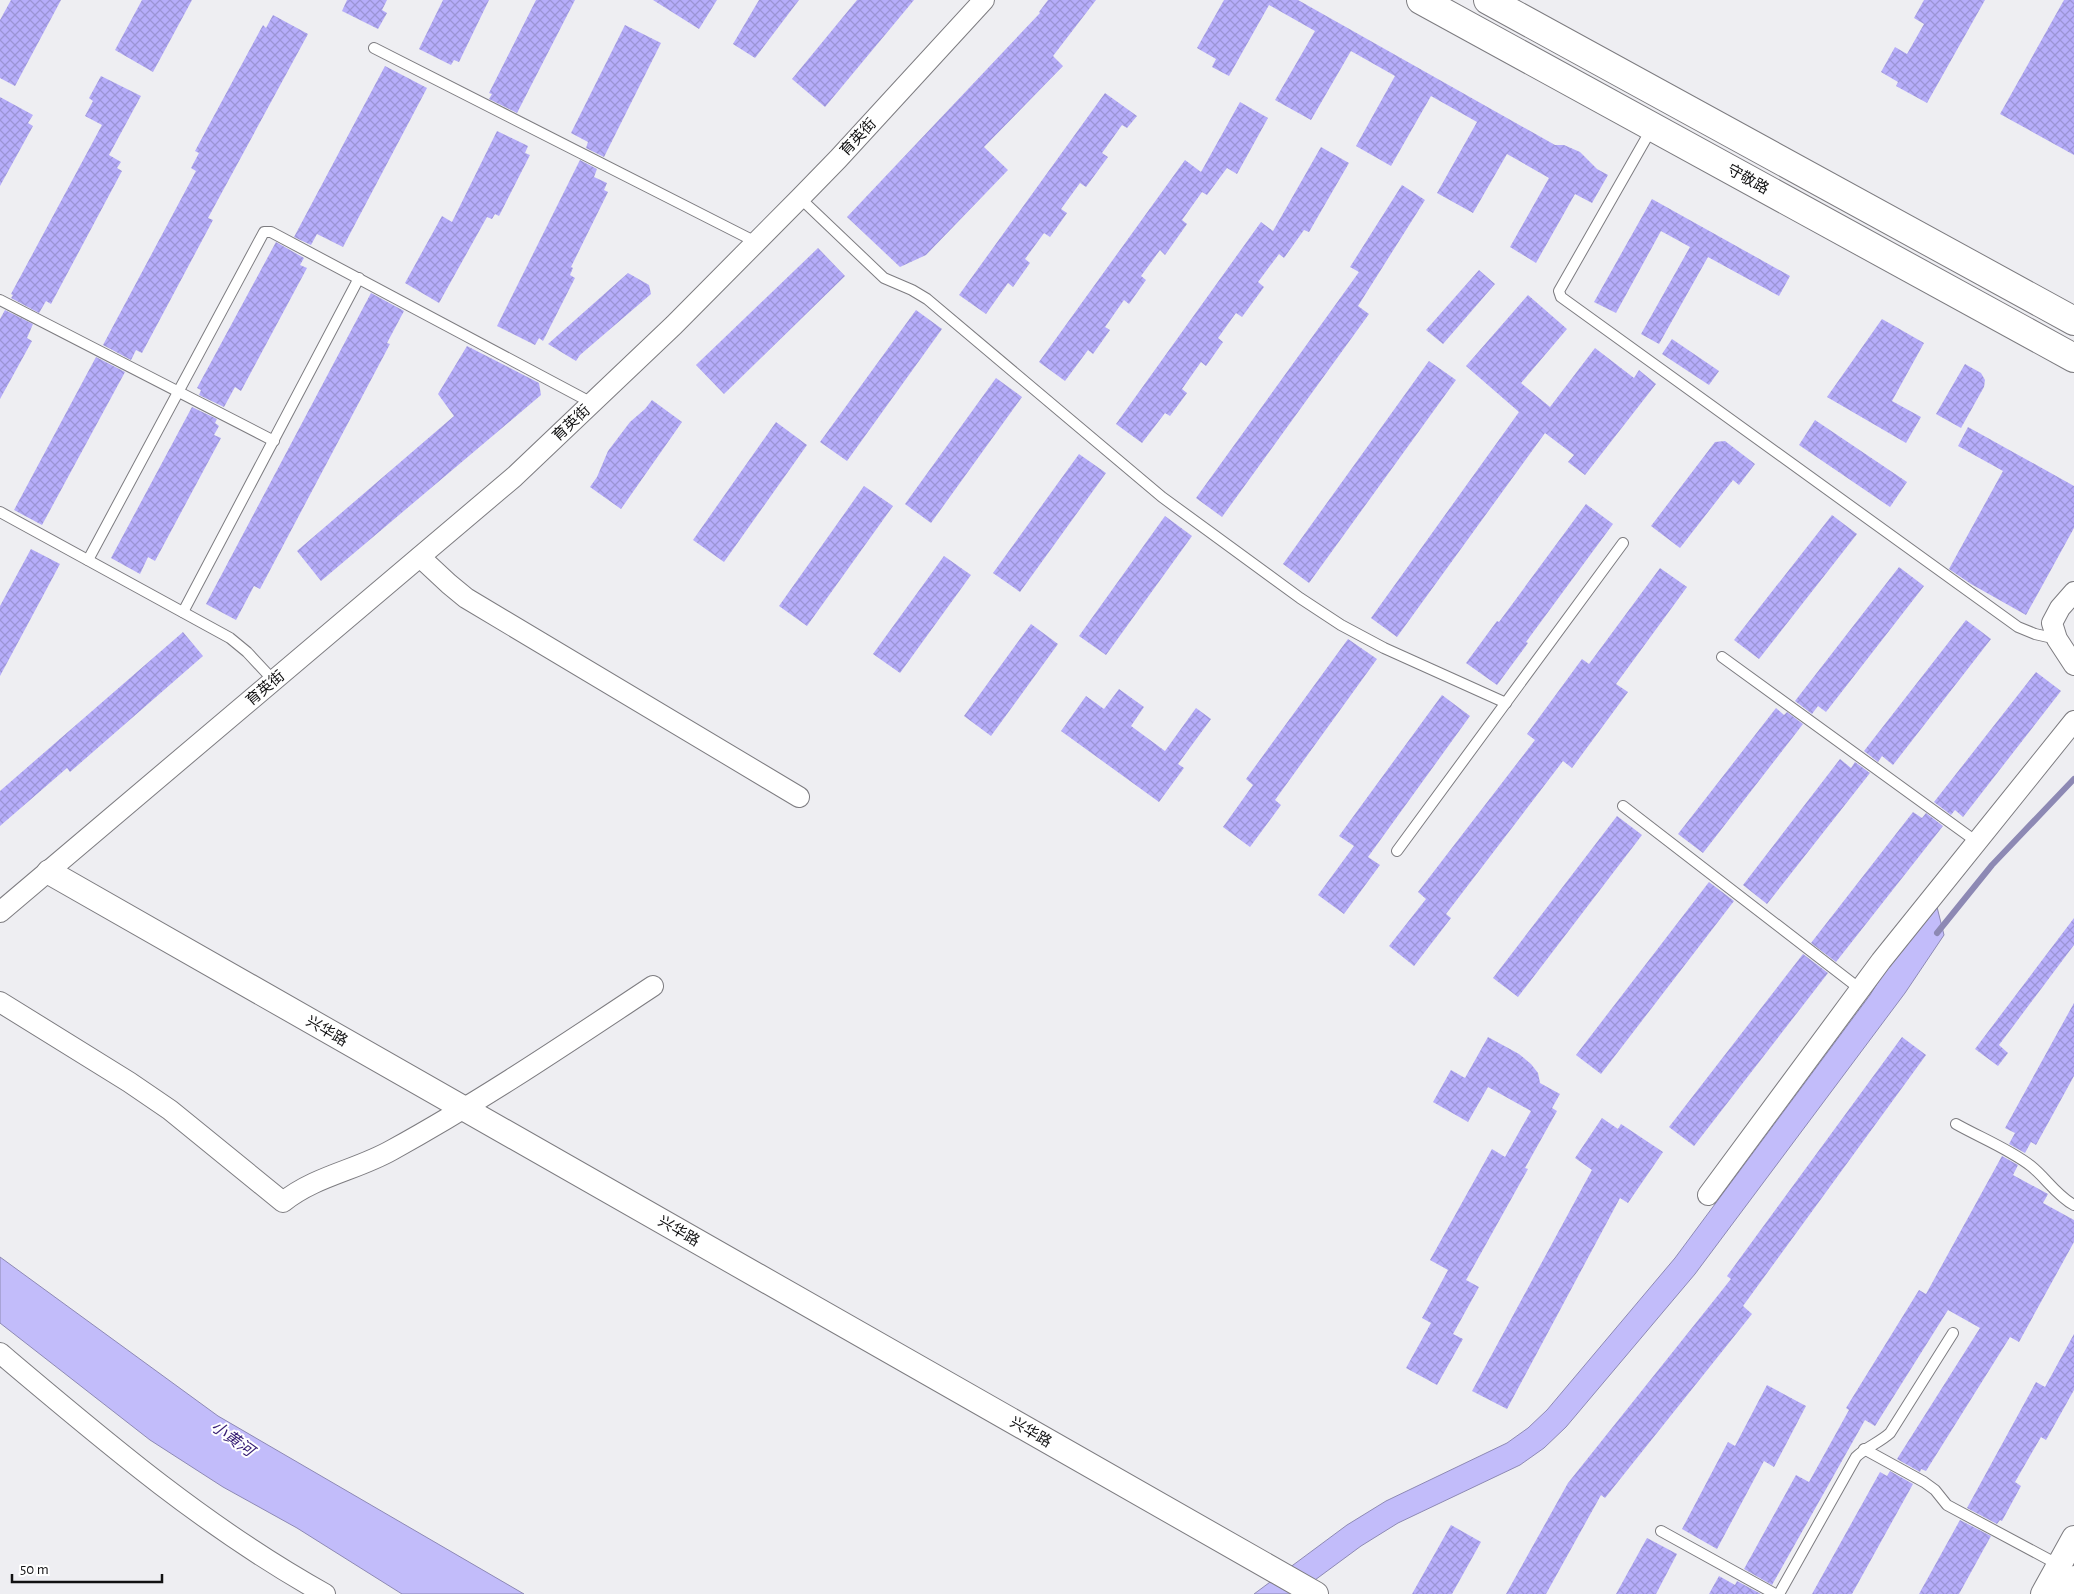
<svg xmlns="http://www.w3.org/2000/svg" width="2074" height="1594" font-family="'Alegreya Sans','Noto Sans SC',sans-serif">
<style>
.water{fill:#c2bcfa;stroke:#8d89b4}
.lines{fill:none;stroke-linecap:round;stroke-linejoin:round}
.stream{stroke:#8d89b4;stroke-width:6}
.building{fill:url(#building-cross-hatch)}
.service-casing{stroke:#7d7c80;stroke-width:12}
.minor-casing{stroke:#7d7c80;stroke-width:22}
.tertiary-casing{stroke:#7d7c80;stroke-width:26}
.secondary-casing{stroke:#7d7c80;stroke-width:30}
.service{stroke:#fff;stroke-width:10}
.minor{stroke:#fff;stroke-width:20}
.tertiary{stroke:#fff;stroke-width:24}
.secondary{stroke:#fff;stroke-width:28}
.labels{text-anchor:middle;stroke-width:4;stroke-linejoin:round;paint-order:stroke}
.street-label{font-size:15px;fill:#111112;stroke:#fff}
.water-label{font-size:16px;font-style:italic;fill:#361d74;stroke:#fff}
</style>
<defs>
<pattern id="building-cross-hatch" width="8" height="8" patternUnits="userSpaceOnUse" patternTransform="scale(1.25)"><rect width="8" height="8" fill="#b6adfa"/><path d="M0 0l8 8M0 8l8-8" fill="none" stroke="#9b94d5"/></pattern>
</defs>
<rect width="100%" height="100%" fill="#eeeef2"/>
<g class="water">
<polygon points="1937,907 1944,935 1905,993 1695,1274 1566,1427 1544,1448 1520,1465 1398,1523 1361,1546 1296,1594 1254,1594 1347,1525 1386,1501 1507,1443 1528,1428 1547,1410 1675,1258 1870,995 1883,974"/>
<polygon points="0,1257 218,1416 524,1594 402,1594 297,1528 223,1487 150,1440 0,1323"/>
</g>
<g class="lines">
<polyline class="stream" points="1937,933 1992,865 2074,779"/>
</g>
<g class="building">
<polygon points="11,0 61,0 15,86 0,78 0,20"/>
<polygon points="142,0 192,0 153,72 115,50"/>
<polygon points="347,0 387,0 382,10 387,13 378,29 342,11"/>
<polygon points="443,0 489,0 459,62 454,60 451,65 419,49"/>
<polygon points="536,0 575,0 517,113 489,99 492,94 489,93"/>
<polygon points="653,0 717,0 699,29"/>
<polygon points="759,0 799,0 755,58 733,44"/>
<polygon points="857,0 914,0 825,107 792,79"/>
<polygon points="1048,0 1096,0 1053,56 1063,66 984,147 1008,170 926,255 900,267 847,217 1040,13 1039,12"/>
<polygon points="1224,0 1298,0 1555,145 1564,145 1580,152 1597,169 1608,175 1592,203 1575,194 1536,263 1510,247 1549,178 1507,154 1473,213 1437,193 1477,122 1431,96 1391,166 1356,146 1395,76 1351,51 1311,120 1275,100 1315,31 1269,5 1229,76 1212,67 1216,59 1197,48"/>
<polygon points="1924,0 1985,0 1927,103 1896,86 1898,82 1881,72 1895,47 1907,54 1924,24 1914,18"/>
<polygon points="2064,0 2074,0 2074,155 2000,114"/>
<polygon points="273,15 308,34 208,218 213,220 142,353 136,350 131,360 103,345 196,171 191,168 199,153 195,151 263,25 266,28"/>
<polygon points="625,25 661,43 604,157 586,148 588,142 571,133"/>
<polygon points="385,66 427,88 343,247 317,234 311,245 294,237"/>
<polygon points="101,76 141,96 109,155 121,162 117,168 122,171 51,304 46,301 39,313 11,298 13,295 11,294 102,125 85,116 93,101 89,98"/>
<polygon points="1105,93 1137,116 1127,128 1122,125 1102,153 1108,157 1086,187 1080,183 1061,209 1067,213 1050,237 1044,233 1025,259 1030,263 1013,287 1008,283 986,314 959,295"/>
<polygon points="0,97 33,115 28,123 33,126 0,186"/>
<polygon points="1240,102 1268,118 1237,174 1227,168 1207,195 1202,192 1182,220 1187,224 1165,255 1160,250 1141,276 1146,280 1129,304 1124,300 1105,327 1110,330 1093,354 1088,350 1065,381 1039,362 1185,160 1201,172"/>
<polygon points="497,131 528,146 525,153 530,155 499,216 495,214 492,219 487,217 439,303 405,283 442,216 452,222"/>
<polygon points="1321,147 1349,163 1309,232 1304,230 1284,258 1279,254 1258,282 1264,287 1242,317 1236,313 1218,338 1223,342 1206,366 1201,362 1182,389 1187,393 1170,416 1165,413 1142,443 1116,424 1261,222 1273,231"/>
<polygon points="580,160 597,169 594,177 607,183 604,190 608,192 571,267 573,268 570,275 575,278 543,341 539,338 535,345 497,326"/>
<polygon points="1402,185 1425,200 1358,306 1369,314 1222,517 1196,498 1359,272 1350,267"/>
<polygon points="1652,199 1790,276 1779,296 1708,257 1659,344 1641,334 1690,247 1661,231 1616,313 1594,302"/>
<polygon points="276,242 304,258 300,265 307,268 241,391 235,387 224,407 199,395 201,390 197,388"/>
<polygon points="818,248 845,276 724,394 696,365"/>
<polygon points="1479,270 1495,284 1443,344 1426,330"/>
<polygon points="628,273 649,285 651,294 580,355 576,361 548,344"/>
<polygon points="371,293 404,311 387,343 390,344 260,589 254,586 236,620 206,604"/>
<polygon points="1528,295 1567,329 1521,383 1550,407 1595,348 1634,378 1639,370 1656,384 1585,475 1568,462 1574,455 1545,433 1397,637 1371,618 1519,412 1466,366"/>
<polygon points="5,310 33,324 27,338 32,341 0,399 0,319"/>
<polygon points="916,310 942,329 847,461 820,442"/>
<polygon points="1882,319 1924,343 1892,401 1921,417 1906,443 1827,397"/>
<polygon points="1672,339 1719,371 1709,385 1662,354"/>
<polygon points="467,346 539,383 541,395 321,581 297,551 454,416 438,394"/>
<polygon points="96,357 125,372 42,525 14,510"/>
<polygon points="1429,361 1456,380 1309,583 1283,564"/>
<polygon points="1965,364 1981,373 1985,380 1984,387 1961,428 1936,414"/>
<polygon points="996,378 1022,397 931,523 905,504"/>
<polygon points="652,400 682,422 621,509 590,487 597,477 608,451 630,422 645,409"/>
<polygon points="192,407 217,419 215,423 219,426 214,435 221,438 155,561 148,557 140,574 111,558"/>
<polygon points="1815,420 1907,482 1890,507 1799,445"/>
<polygon points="776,422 807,445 724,562 693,540"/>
<polygon points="1968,427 2074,486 2074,528 2026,615 1971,584 1949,569 2003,471 1958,446"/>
<polygon points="1725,441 1755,464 1739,485 1733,480 1680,548 1651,526 1715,442"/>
<polygon points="1079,454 1106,473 1020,592 993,573"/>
<polygon points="864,486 893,506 807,626 779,606"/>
<polygon points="1586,504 1613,524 1526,642 1528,643 1497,685 1466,663 1497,621 1499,622"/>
<polygon points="1832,515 1857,534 1759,659 1734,640"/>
<polygon points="1165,516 1192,536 1106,655 1079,636"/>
<polygon points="31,549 60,564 0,676 0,606"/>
<polygon points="944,556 971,575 900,673 873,654"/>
<polygon points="1899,567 1924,586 1826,712 1818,706 1812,714 1795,701"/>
<polygon points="1660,568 1687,587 1616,684 1628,692 1572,768 1563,761 1446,914 1451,918 1414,966 1389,946 1426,899 1418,892 1535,740 1527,734 1582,659 1589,664"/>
<polygon points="1966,620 1991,639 1893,765 1882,756 1878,762 1864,751"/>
<polygon points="1031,624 1058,644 991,736 964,716"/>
<polygon points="183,632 203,656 70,772 67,768 0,826 0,791"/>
<polygon points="1348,639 1377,659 1275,800 1281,805 1250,847 1223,827 1253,785 1246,779"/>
<polygon points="2036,672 2061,691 1963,817 1955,810 1951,815 1934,802"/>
<polygon points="1119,689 1144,707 1131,726 1165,751 1196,708 1211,719 1178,764 1184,768 1159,802 1061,731 1086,696 1104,709"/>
<polygon points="1442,695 1470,716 1368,857 1380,865 1344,914 1318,895 1354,846 1339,836"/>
<polygon points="1776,708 1784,715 1787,712 1803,724 1703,853 1678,834"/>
<polygon points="1840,759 1851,768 1855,762 1870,773 1767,904 1743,885"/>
<polygon points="1913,812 1922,818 1926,813 1943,826 1836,962 1811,943"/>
<polygon points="1617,816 1642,835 1518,997 1493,978"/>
<polygon points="1709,882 1734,901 1601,1074 1576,1055"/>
<polygon points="2074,918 2074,945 1999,1045 2008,1053 1998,1066 1975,1049"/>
<polygon points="1803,954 1828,973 1694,1146 1669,1127"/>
<polygon points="2074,1003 2074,1076 2036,1145 2031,1142 2025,1153 2009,1144 2015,1133 2005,1128"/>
<polygon points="1488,1037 1519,1054 1531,1064 1538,1073 1540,1083 1560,1094 1552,1108 1557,1111 1525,1168 1528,1169 1466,1280 1479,1287 1453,1334 1463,1339 1437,1385 1406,1368 1431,1323 1422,1318 1448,1270 1430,1260 1492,1149 1505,1157 1531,1111 1488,1087 1468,1122 1433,1102 1451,1070 1465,1078"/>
<polygon points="1902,1037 1926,1055 1743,1306 1752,1314 1605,1498 1601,1495 1546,1594 1506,1594 1568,1483 1731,1279 1727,1276"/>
<polygon points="1602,1118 1618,1129 1621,1124 1663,1152 1628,1203 1620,1198 1507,1409 1472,1391 1592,1170 1575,1158"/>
<polygon points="2002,1156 2018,1165 2013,1175 2048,1194 2043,1203 2074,1220 2074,1242 2019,1342 2010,1337 1926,1471 1921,1469 1920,1472 1897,1459 1980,1328 1948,1310 1875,1426 1865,1420 1772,1585 1744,1569 1796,1475 1809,1482 1849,1410 1846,1408 1919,1290 1926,1294"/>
<polygon points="2074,1334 2074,1390 2046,1440 2041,1437 2015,1482 2021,1486 2002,1521 2000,1520 1997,1524 1967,1508 2036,1382 2045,1387"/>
<polygon points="1767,1385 1806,1406 1774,1467 1764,1461 1717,1549 1682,1529 1728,1442 1735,1446"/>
<polygon points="1890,1471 1913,1484 1852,1594 1812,1594 1880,1472 1887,1476"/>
<polygon points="1960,1520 1991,1536 1959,1594 1919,1594"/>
<polygon points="1451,1525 1481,1542 1452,1594 1412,1594"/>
<polygon points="1647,1538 1677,1554 1656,1594 1616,1594"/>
<polygon points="1719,1576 1735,1585 1737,1581 1761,1594 1709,1594"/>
</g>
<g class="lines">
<g class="service-casing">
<g id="service">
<polyline points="374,48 756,242"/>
<polyline points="1652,128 1559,291 1561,297 2018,627 2035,634 2057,639"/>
<polyline points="800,198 884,278 912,290 927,299 1162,497 1300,598 1341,625 1384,648 1506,703"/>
<polyline points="0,300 274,441"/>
<polyline points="0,512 230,638 247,652 274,681"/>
<polyline points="88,560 264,232 271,232 592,403"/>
<polyline points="183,612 359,278"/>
<polyline points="1722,657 1977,842"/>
<polyline points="1623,806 1860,989"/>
<polyline points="1397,851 1623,543"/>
<path d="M1956,1124C1981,1138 2009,1149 2031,1166C2046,1178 2057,1196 2074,1205"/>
<polyline points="1864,1449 1924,1482 1935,1490 1947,1505 2059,1565"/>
<polyline points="1661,1531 1775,1594"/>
<path d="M1779,1594L1856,1457C1866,1447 1879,1443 1890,1433L1953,1333"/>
</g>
</g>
<g class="minor-casing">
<g id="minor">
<polyline points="420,557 449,584 466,598 799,797"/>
<polyline points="2074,592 2060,608 2052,623 2057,639 2074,665"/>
<polyline points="0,912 514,477 674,325 800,198 838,159 984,0"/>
<path d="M0,1002L129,1082L170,1110L283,1202C315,1176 357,1170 392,1150C483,1100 567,1043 653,986"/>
<polyline points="1708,1195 1881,961 2074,721"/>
<path d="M0,1353C103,1440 206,1528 325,1594"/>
</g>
</g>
<g class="tertiary-casing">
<g id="tertiary">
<polyline points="49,872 1316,1594"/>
<polyline points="2043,1594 2074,1538"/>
<polyline points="2065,1594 2074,1578"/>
</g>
</g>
<g class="secondary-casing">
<g id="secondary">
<polyline points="1421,0 2074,358"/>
<polyline points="1488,0 2074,321"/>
</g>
</g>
<use href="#service" class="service"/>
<use href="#minor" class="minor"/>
<use href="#tertiary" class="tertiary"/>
<use href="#secondary" class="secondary"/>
</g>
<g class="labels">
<g class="street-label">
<text transform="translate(858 137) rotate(-47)" y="5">育英街</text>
<text transform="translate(1748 179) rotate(29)" y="5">守敬路</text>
<text transform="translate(571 423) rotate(-43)" y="5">育英街</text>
<text transform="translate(265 688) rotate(-40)" y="5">育英街</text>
<text transform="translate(327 1031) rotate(30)" y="5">兴华路</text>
<text transform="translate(679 1231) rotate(30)" y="5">兴华路</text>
<text transform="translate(1031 1432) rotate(30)" y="5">兴华路</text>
</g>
<g class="water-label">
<text transform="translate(233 1438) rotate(36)" y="6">小黄河</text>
</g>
</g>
<path d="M12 1574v8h150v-8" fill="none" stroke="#111112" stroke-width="2.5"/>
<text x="20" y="1574" font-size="15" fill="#111112" stroke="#ffffff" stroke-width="4" paint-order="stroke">50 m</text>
</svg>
